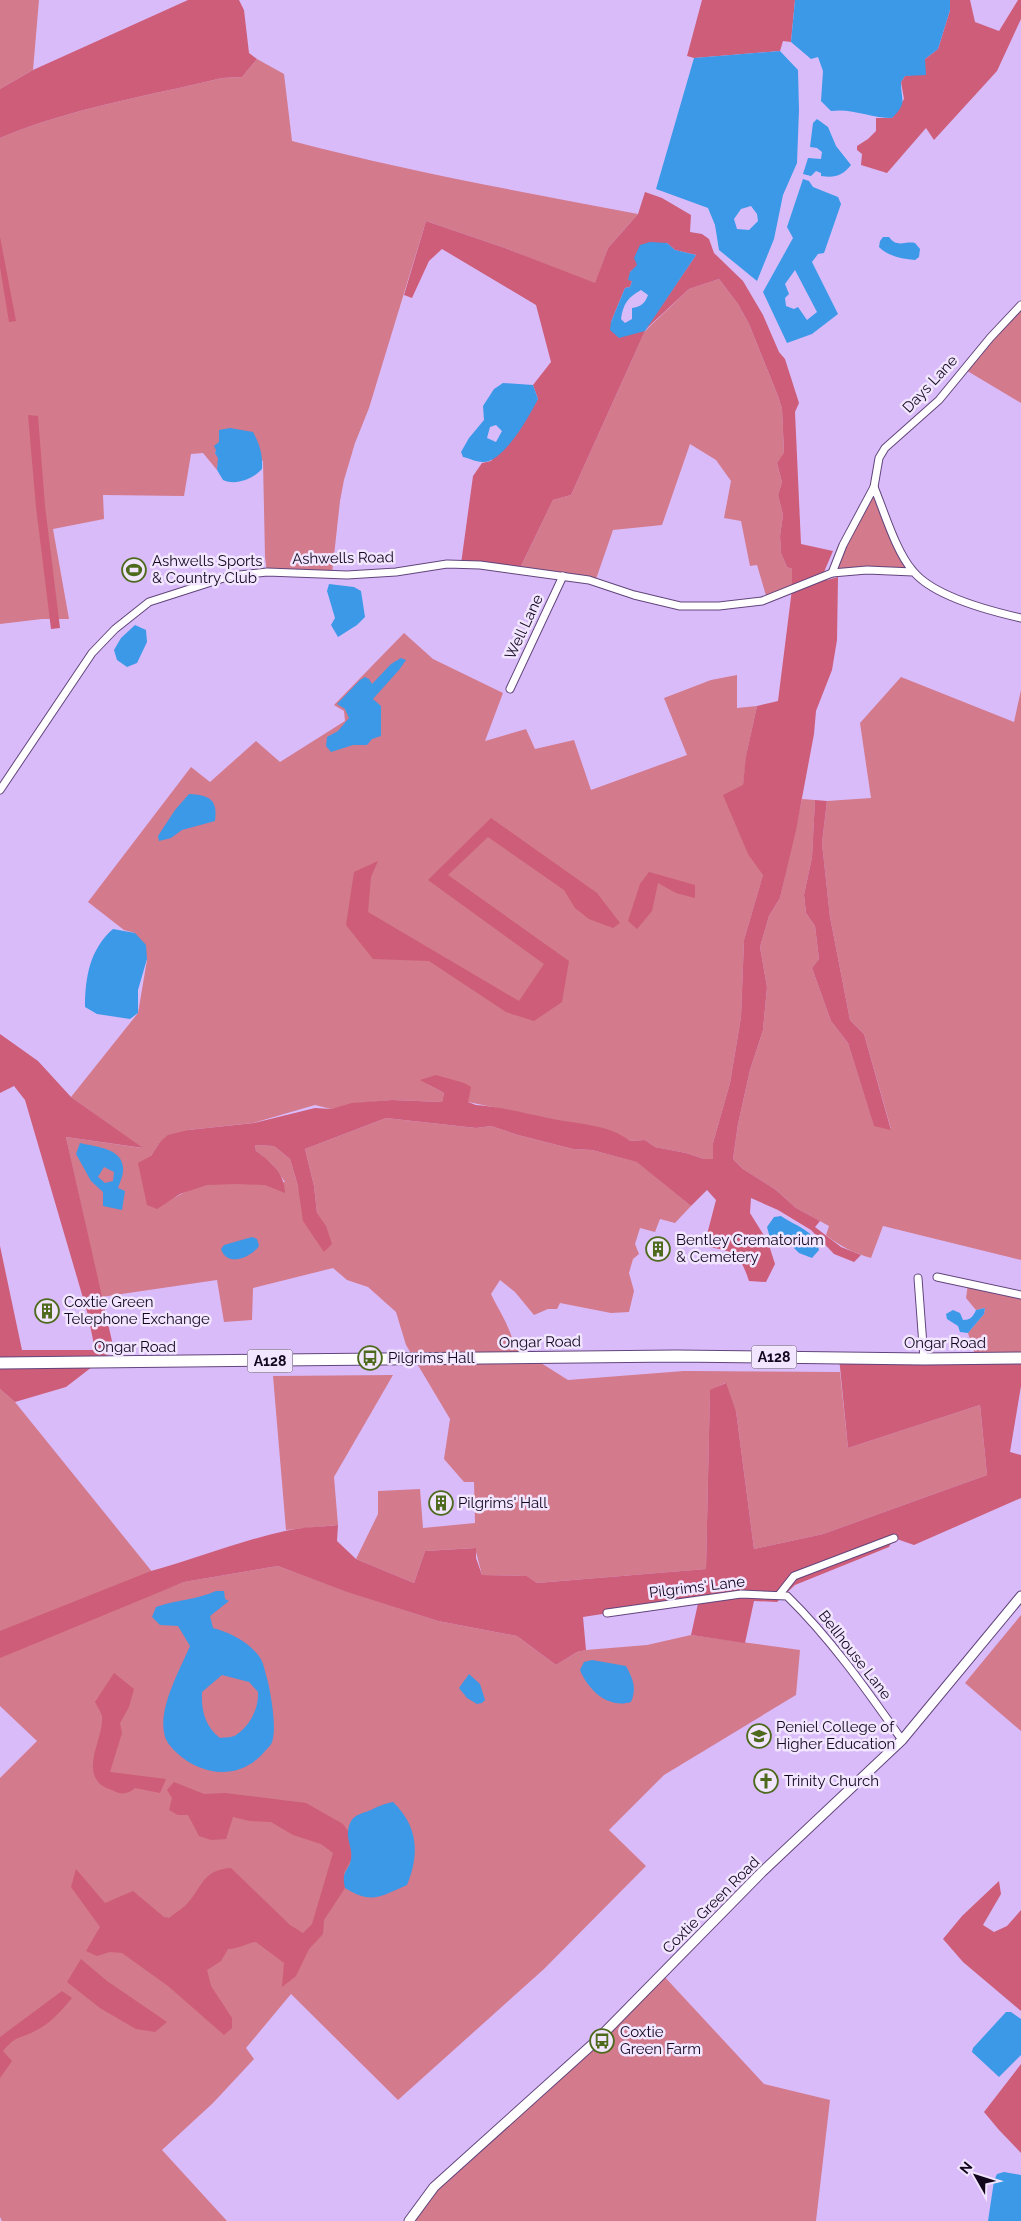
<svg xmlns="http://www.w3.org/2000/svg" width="1021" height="2221" font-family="Raleway,sans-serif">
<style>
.green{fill:#d37a8c}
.forest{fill:#cd5d78}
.water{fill:#3b99e7;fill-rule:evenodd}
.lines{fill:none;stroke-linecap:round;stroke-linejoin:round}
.minor-casing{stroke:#62457c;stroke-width:9}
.tertiary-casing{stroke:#62457c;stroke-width:11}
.primary-casing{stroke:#62457c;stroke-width:13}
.minor{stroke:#fff;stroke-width:7}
.tertiary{stroke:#fff;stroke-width:9}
.primary{stroke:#fff;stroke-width:11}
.labels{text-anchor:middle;stroke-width:5;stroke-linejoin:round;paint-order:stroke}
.shield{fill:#f1e5ff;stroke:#564a61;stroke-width:1}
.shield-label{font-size:14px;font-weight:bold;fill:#13071d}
.street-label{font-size:15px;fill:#13071d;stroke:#f1e5ff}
.poi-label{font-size:15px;fill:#13071d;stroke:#f1e5ff;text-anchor:start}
</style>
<rect width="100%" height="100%" fill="#dabbfa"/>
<g class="green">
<polygon points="0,0 39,0 33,70 0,89"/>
<path d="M257,59L284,74L292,141C406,171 522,192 638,214L608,248L595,284L505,248L426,221L369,408L355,443L344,480L340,501L332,574L267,572L265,557L263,461L219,430V442L215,453L219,458L217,470L203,453L191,454L184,496L103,495L104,519L53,529L69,619H42L0,624V138C71,108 148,96 222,78L242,77Z"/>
<polygon points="719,279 738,304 749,324 778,396 782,409 784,454 777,463 782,482 778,495 783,515 780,536 781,553 787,567 792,569 792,589 767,599 757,565 750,566 741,521 724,518 731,481 716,460 690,444 662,525 613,530 595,582 519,570 553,500 571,495 645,331 689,289"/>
<polygon points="1021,305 1021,403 964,369"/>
<polygon points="874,487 913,572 832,573"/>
<path d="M404,633L433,659L503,693L485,741L526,729L535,749L574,740L591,790L687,755L664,698L711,680L737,675V708L757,706L747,752L743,786L764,872L744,940L741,1017L730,1083L713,1143V1159H704L686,1153L655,1147L645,1140L630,1141L610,1131L468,1102L427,1084L444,1093L442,1102L392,1100L359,1103L331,1109L315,1105L253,1123L188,1130L160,1142L151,1156L157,1208C173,1198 188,1189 206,1185C232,1180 259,1186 285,1182L272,1164L256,1151L255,1145L274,1146L290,1159L298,1186L326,1226L317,1213L314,1186L305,1149L386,1118L476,1128L491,1126L518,1135L573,1149L592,1150L638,1162L691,1206L675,1223L660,1219L655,1232L640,1228L635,1244L639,1254L633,1259L629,1273L634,1291L629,1312L611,1313L560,1303L557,1309H548L534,1315L515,1292L500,1280L491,1294C499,1311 511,1328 514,1346L568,1380L684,1371L840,1372L848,1448L980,1405L987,1475L823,1534L754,1549L736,1411L725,1383L710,1391L706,1569L537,1583L527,1576L482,1575L475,1548L425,1551L414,1583L356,1559L378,1514V1491L420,1489L423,1528L475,1523L474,1482H464L444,1459L450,1419L406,1345L396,1312L368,1287L347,1280L333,1268L253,1288L252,1320L224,1322L217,1280L101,1297L66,1137L142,1148L71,1097L138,1013L147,960L135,933L124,930L88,902L191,767L210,782L256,741L280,762L345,721L344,711L334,705Z"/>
<path d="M901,677L1014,722L1021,690V1260L883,1226L871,1258C853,1253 840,1246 826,1235L829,1226L796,1208L776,1190L743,1169L733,1159L738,1124L750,1070L763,1030L767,987L760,947L769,916L780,898L802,799L815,800L812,857L804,895L806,913L815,926L819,959L812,968L831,1021L848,1043L874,1125L891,1129L864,1034L850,1020L830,917L822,843L827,801L871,798L860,723Z"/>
<polygon points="968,1284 1021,1295 1021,1358 976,1358 968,1333 984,1314 985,1308 976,1310 966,1298"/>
<polygon points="393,1375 334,1477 338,1525 286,1530 273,1376"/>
<polygon points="0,1389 15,1402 166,1589 184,1582 278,1566 348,1592 438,1621 517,1636 556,1665 577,1652 586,1650 647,1645 691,1635 800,1650 796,1695 664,1775 609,1830 646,1866 544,1969 398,2100 291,1994 246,2048 254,2059 213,2103 162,2150 227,2221 2,2221 0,2217 0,1778 37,1741 0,1706"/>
<polygon points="1021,1615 1021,1731 965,1683"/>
<polygon points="662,1974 764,2084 830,2100 816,2221 409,2221 424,2198"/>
</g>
<g class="forest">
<path d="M188,0H239L244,10L249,53L257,59L242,77L222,78C148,96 71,108 0,138V89L33,70Z"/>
<polygon points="702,0 795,0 791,42 783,41 780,51 694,58 687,56"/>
<polygon points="950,0 970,0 975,22 999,31 1018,0 1021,0 1021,19 997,71 934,140 926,128 887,173 861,165 862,154 857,150 857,146 868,139 876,131 876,118 892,118 904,99 901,82 905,76 911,75 925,59 938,49 950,10"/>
<path d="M645,192L662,198L691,215L690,232L702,234L709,239L714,253L743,281L763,315L779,352L785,359L799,403L795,412L801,544L833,551L824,572L828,574L827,580L838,577L837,640L832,670L816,711L814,734L796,830L780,898L769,916L760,947L767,987L763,1030L750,1070L738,1124L733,1159L743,1169L776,1190L796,1208L820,1221L815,1227L841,1247L861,1255L854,1262L834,1254L811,1230L778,1210L751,1198L750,1213L768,1242L775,1264L766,1282L749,1281C739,1251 734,1252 704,1246L716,1200L707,1190L691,1206L637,1162L592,1150L573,1149L518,1135L491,1126L476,1128L386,1118L305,1149L314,1186L317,1213L326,1226L332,1244L324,1252L303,1221L298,1186L290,1159L274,1146L255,1145L256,1151C271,1162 285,1174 285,1193L265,1185L236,1184L207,1185L180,1194L157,1209L147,1205L138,1163L151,1156L160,1142L168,1135L188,1130L254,1123L315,1108L331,1109L352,1103L392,1100L442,1102L444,1093L420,1080L436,1075L464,1083L471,1087L468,1102L476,1105C501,1107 524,1113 548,1118C575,1124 609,1124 630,1141L645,1140L655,1147L686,1153L704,1159H713V1143L730,1083L741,1017L744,940L763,875L748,854L723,795L743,785L746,756L757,706L778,701L792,589V569L787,567L781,553L780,536L783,515L778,495L782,482L777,463L784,453L782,409L778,396L749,324L738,304L719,279L689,289L645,330L696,255L675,250L667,243L630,272L632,281L630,287L625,288L611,322L645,331L571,495L553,500L519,570L461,564L473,476L482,463L491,461L538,399L533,385L551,362L536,305L442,249L429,261L412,298L404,295L426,221L505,248L595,283L608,248L638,214Z"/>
<polygon points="0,237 16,321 9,322 0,267"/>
<polygon points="28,415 38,416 45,506 60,628 51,629 36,507"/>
<polygon points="815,800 827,801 822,843 830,917 850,1020 864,1034 891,1130 874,1126 848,1043 831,1021 812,968 819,959 815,926 806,913 804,895 812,857"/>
<polygon points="491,818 597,893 620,923 613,928 589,919 575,908 564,890 488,837 448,875 569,961 562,1002 534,1021 506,1012 429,961 373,959 346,925 354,872 378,861 371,877 368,912 519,1001 544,964 428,880"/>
<polygon points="649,872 695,885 695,898 676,893 658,883 652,911 637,929 628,921 640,884"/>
<polygon points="0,1034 38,1061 71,1097 143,1148 66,1137 114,1350 66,1387 15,1402 0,1389 0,1246 22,1350 95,1350 88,1315 25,1100 14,1086 0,1093"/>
<path d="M839,1357L1021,1358V1386L1010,1452L1021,1455V1498L914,1545L894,1538L889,1547L795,1585L777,1602L754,1601L745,1643L691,1635L699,1599L583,1617L586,1650L577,1652L556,1665L517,1636L438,1621L347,1592L278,1566L184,1582L0,1658V1631L151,1571C196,1559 239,1541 285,1531C302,1527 321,1527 338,1525L337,1541L356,1559L414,1583L425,1551L476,1548V1558L482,1575L527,1576L537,1583L706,1569L710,1390L726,1383L736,1411L754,1549L823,1534L987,1475L980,1405L848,1448Z"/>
<path d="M114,1673L134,1689L129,1707L120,1723L122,1733L110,1772L166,1779L160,1793L135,1788C129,1794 121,1795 114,1791C110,1789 103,1787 100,1784C82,1766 104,1738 102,1716C101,1712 97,1706 95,1702Z"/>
<path d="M174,1782L204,1794L225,1793L306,1803L343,1824L348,1831L352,1858L344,1873L345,1888L324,1920L323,1934L309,1949L296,1976L282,1987L284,1963L256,1942C246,1943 239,1949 228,1949L221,1961L207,1970L211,1986L232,2018V2028L224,2035L168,1986L122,1953L110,1952L97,1956L86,1951L100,1927L71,1887L76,1869L105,1903L133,1891L164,1917L169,1918C174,1914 180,1910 185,1906C203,1888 201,1870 231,1868L290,1925L303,1933L312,1924L333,1853L321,1844L293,1835L271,1822L250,1821L233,1817L226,1839L211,1840L199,1836L188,1815H178L169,1810L172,1798L167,1790Z"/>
<polygon points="999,1881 1001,1894 983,1925 994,1932 1007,1926 1021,1910 1021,2011 963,1962 943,1939 962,1916"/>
<polygon points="81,1959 107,1981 167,2022 155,2032 136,2029 100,2008 67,1982"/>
<path d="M62,1991L72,1998C61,2011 50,2024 35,2031C17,2040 17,2035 3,2051L12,2061L0,2078V2037Z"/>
<polygon points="1021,2064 1021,2153 999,2130 984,2112"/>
</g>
<g class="water">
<path d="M795,0H950V10L938,49L925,59L926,75L905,76L901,82C901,102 908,102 892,118C871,118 852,108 831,111L821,101L823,71L818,57L811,59L791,42Z"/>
<path d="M780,51L798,70L799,110L797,163L783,195L774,239L757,281L719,250L715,225L708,208L656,189L694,58ZM751,206L757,214L758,221L749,230L737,229L734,219L741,209Z"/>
<path d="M817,119L828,127L836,146L851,165C842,176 835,178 821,176V173L816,171L811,176L803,174L808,158L821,159L822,152L817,148L810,147L813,123Z"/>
<path d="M803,179L809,181L813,187L838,197L841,204L824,253L818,254L812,262L838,314L812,334L787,343L763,292L793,238L787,227ZM795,270L817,312L807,320L798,307L794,309L786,306L785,298L789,294L785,284Z"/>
<path d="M883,237H889C897,248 904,241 915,243L920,249L919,257L915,260C903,259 887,256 879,247L880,241Z"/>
<path d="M650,242L667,243L675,250L696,255L645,331L619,338L610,330L611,322L625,288L630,287L632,281L628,280L630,272L637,265L634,258L640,245ZM641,290L648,295C645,304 640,307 632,308V319L625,323L621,319C623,304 628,297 641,290Z"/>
<path d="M503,383L533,385L538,399C530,415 503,464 482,462C476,462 469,458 463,457L461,452L469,438L484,420L483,406L494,389ZM496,425L502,431L496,442L487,438L490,427Z"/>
<path d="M230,428L253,432C260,445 263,455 262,469C253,479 236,486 223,480L217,470L218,458L215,453L216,450L214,446L219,442V430Z"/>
<polygon points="329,584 354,587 361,591 365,617 357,625 338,637 331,625 335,618 327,591"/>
<polygon points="135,625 146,630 147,642 137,663 127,667 117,660 114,650 121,638"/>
<polygon points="401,658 406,660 399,670 373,699 381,706 381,736 372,739 367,745 353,745 331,752 326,746 327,737 338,731 349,718 345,709 337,704 360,680 365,677 369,679 372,684 391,664"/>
<path d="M189,794C210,795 218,800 215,821L182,830L171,838L159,841L158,836L175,810Z"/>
<path d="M113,929L135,933L146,945L147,959L138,990V1013L130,1019L97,1014L85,1007C85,977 90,949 113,929Z"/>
<path d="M80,1143C96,1147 122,1148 123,1168C124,1174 120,1182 118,1188L125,1191L122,1210L103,1206V1192L91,1181L76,1154ZM104,1167L114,1172L113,1181L105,1183L98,1177Z"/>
<path d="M781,1216C797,1227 815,1230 819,1250L812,1258L799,1253L793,1247L776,1242L770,1238L767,1227L774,1217Z"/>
<path d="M252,1237L257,1239L259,1246C251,1257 227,1268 221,1249L224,1245Z"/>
<path d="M985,1308L984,1314L968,1333L960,1332L958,1326L947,1319L946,1314L953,1310L960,1313L963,1320C970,1320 973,1317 976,1310Z"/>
<path d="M216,1591H224L225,1599L229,1601L210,1616L213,1628C230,1632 257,1646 263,1664C265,1670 266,1676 268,1682C271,1696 277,1729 272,1742C271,1745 267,1749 265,1751C241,1780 204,1777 178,1754C172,1748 165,1742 164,1732C159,1707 180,1669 190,1646L178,1626L160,1625L152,1617L156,1607C175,1600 196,1600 216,1591ZM222,1675L249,1682L258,1692C259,1708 250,1726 236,1735C232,1738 225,1737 220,1738C205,1727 201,1710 202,1692Z"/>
<path d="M592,1660L626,1666C633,1679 637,1688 631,1702C608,1709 588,1690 580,1670L584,1662Z"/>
<polygon points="469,1674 480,1684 485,1700 482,1703 477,1704 467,1698 459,1688"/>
<path d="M393,1802C418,1826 420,1854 407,1885C381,1896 372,1905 345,1888C341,1869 349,1872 351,1859C353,1851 347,1840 348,1832C350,1814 359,1815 371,1810C379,1806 384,1804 393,1802Z"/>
<polygon points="1006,2012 1011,2012 1021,2019 1021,2055 999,2077 972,2052 973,2048"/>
<polygon points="1004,2172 1021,2175 1021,2221 988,2221 994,2181 997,2174"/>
</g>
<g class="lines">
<g class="minor-casing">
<g id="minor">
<polyline points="874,487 879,458 885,448 939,400 990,338 1021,305"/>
<path d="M913,572L867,570L832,573L843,545L874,487C884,511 896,552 913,571C933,596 990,611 1021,618"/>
<polyline points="510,689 563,576"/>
<polyline points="0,790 92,653 115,629 149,602 230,576 267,572 347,575 396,572 447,564 480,565 589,580 634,595 680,606 719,606 762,601 832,573"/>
<polyline points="937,1277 1021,1295"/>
<polyline points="918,1278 924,1359"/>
<polyline points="779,1595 794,1576 894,1538"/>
<path d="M607,1613L741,1594L787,1596C831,1639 866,1689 902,1740"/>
</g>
</g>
<g class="tertiary-casing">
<polyline id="tertiary" points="409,2221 434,2187 595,2042 762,1872 902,1740 1021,1596"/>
</g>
<g class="primary-casing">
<polyline id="primary" points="0,1363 676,1356 924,1359 1021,1358"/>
</g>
<use href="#minor" class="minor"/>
<use href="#tertiary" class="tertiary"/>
<use href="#primary" class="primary"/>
</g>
<defs>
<g id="stadium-ring" transform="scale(1.25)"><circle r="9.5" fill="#f1e5ff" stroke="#4e6a1d" stroke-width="1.5"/><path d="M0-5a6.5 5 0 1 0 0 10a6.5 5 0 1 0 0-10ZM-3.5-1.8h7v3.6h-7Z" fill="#4e6a1d"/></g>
<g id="building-ring" transform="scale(1.25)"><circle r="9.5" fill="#f1e5ff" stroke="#4e6a1d" stroke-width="1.5"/><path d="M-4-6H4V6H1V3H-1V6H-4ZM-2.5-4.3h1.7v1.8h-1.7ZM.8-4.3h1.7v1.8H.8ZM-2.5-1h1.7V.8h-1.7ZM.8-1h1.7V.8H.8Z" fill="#4e6a1d"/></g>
<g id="bus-ring" transform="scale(1.25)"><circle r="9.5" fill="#f1e5ff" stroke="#4e6a1d" stroke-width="1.5"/><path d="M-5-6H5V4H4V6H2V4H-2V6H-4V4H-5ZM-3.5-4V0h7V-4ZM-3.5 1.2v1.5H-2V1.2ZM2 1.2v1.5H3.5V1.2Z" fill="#4e6a1d"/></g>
<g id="school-ring" transform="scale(1.25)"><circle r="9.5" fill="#f1e5ff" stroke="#4e6a1d" stroke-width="1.5"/><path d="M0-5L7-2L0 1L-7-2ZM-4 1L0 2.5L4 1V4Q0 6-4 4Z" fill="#4e6a1d"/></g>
<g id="church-ring" transform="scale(1.25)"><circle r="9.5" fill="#f1e5ff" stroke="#4e6a1d" stroke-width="1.5"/><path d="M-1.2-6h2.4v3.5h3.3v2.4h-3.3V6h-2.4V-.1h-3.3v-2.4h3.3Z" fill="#4e6a1d"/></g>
</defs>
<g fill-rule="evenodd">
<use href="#stadium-ring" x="134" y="570"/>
<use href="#building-ring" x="658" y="1249"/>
<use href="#building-ring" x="47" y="1311"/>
<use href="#bus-ring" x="370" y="1358"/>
<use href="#building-ring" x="441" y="1503"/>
<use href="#school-ring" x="759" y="1736"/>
<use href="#church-ring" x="766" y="1781"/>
<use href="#bus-ring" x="602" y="2041"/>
</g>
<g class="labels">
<g class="shield">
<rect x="751.5" y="1345.5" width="45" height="23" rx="4"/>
<rect x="247.5" y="1349.5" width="45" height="23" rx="4"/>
</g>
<g class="shield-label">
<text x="774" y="1362">A128</text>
<text x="270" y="1366">A128</text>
</g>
<g class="street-label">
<text transform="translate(930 384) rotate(-47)" y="5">Days Lane</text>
<text transform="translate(343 558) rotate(-1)" y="5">Ashwells Road</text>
<text transform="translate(524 627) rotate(-65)" y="5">Well Lane</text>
<text transform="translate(540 1342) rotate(-1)" y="5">Ongar Road</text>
<text x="945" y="1348">Ongar Road</text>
<text x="135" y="1352">Ongar Road</text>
<text transform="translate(697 1587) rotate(-7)" y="5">Pilgrims' Lane</text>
<text transform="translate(855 1655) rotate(52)" y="5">Bellhouse Lane</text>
<text transform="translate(711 1905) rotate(-45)" y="5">Coxtie Green Road</text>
</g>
<g class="poi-label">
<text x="152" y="566">Ashwells Sports<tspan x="152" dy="17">&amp; Country Club</tspan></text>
<text x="676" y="1245">Bentley Crematorium<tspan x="676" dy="17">&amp; Cemetery</tspan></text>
<text x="64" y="1307">Coxtie Green<tspan x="64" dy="17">Telephone Exchange</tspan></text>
<text x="388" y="1363">Pilgrims Hall</text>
<text x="458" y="1508">Pilgrims' Hall</text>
<text x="776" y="1732">Peniel College of<tspan x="776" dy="17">Higher Education</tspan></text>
<text x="784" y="1786">Trinity Church</text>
<text x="620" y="2037">Coxtie<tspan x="620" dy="17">Green Farm</tspan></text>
</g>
</g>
<g transform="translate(976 2176) rotate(309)" stroke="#f1e5ff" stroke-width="4" paint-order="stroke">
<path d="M0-4L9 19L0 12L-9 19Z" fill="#13071d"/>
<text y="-8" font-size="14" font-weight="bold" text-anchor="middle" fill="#13071d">N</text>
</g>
</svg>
